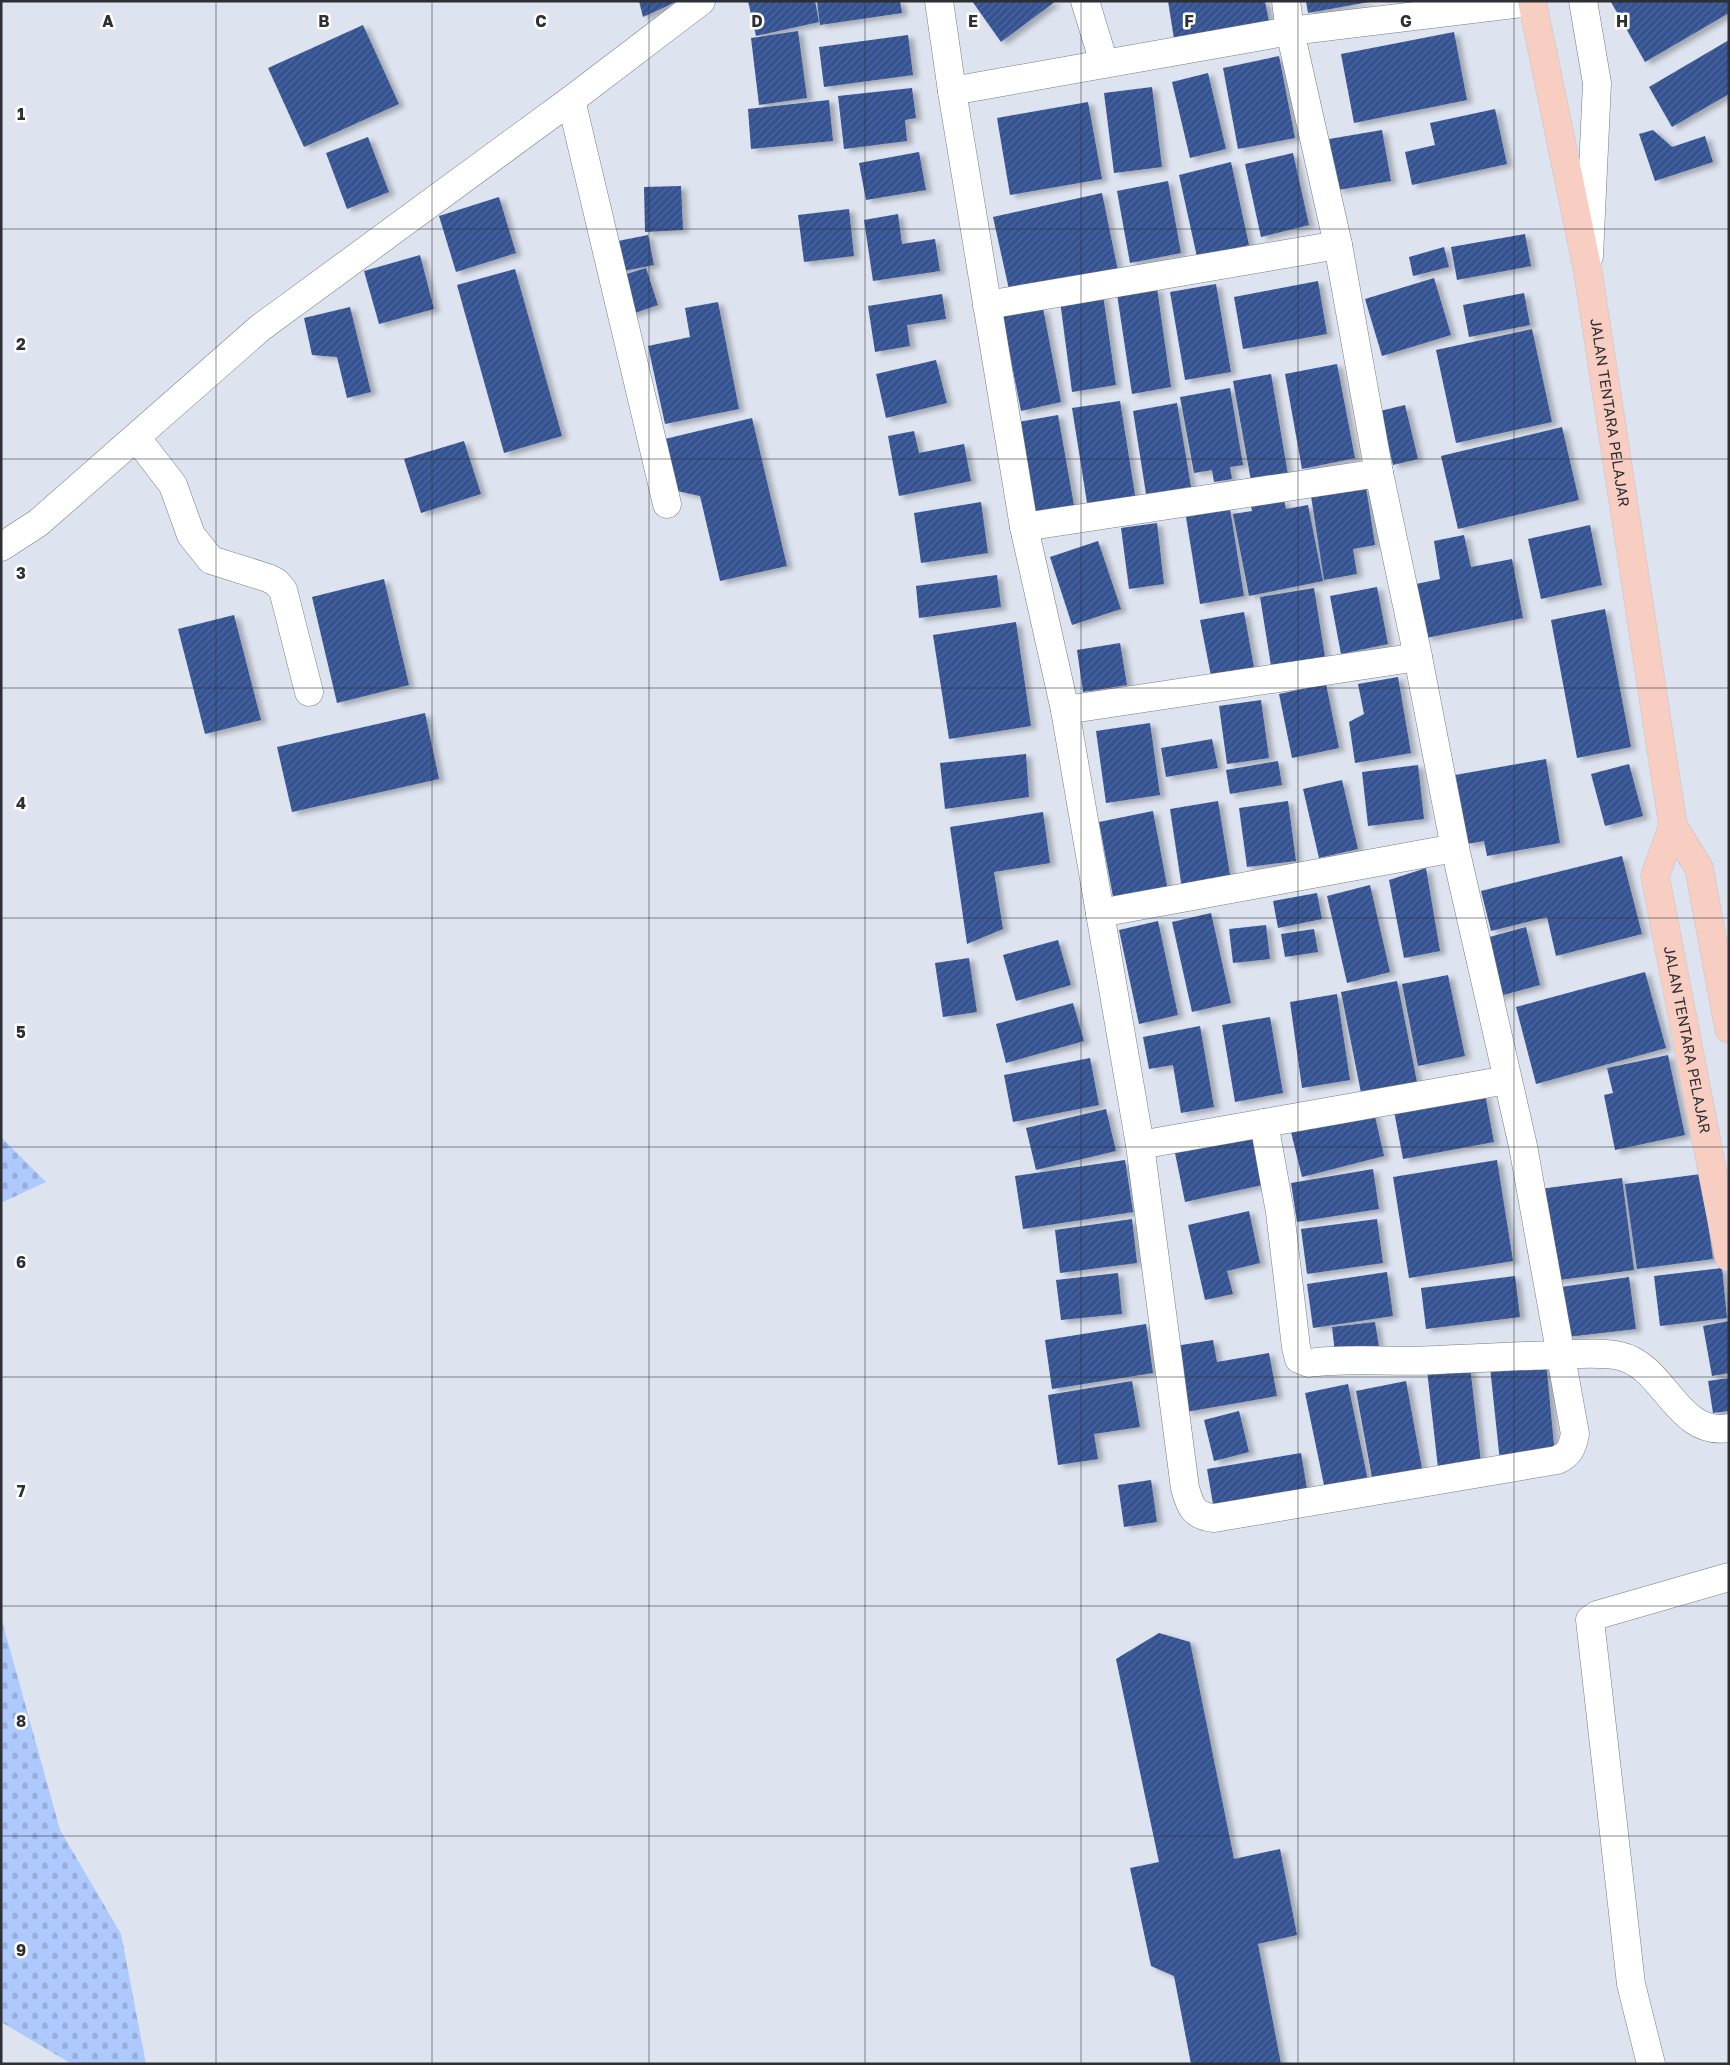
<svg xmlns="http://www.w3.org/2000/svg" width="1730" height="2065" font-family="'Golos Text',sans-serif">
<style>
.cemetery{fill:url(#cemetery-stones)}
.building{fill:url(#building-hatch);filter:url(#shadow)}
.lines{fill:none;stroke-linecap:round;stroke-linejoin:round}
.minor-casing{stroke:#777c87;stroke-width:29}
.major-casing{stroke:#c4c5c6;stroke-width:29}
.minor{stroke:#fff;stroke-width:28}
.major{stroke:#f8cdc2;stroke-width:28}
.grid{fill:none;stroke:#2d2f34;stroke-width:1;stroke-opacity:0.55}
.labels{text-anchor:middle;stroke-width:5;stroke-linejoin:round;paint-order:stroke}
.street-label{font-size:15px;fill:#2d2f34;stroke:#fff}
.grid-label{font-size:16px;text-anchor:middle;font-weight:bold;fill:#2d2f34;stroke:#fff;stroke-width:5;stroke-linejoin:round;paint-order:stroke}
</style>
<defs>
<pattern id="cemetery-stones" width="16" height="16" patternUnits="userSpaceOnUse" patternTransform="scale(1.25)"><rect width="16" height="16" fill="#aec9fd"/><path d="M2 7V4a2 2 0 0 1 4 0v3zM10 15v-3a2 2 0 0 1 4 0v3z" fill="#96add9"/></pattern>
<pattern id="building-hatch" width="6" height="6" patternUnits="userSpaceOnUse" patternTransform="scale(1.25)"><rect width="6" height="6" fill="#345392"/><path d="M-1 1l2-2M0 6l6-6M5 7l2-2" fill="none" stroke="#50699c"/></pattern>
<filter id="shadow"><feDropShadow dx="5.5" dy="3" stdDeviation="2.5" flood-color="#0004"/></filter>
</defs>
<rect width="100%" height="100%" fill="#dde3ef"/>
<g class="cemetery">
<polygon points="1,1137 46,1182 1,1203"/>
<polygon points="1,1617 60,1830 121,1934 146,2064 72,2064 1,2022"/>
</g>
<g class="building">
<polygon points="639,1 678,1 643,17"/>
<polygon points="748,1 815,1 819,22 756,36"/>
<polygon points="817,1 900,1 902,13 820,25"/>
<polygon points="972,1 1056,1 1001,42"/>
<polygon points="1168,1 1265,1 1269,22 1174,39"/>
<polygon points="1306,1 1369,1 1369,2 1308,13"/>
<polygon points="1612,1 1729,1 1729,13 1645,62 1611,2"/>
<polygon points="363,25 399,104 304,147 268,68"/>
<polygon points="798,31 807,98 759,105 751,38"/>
<polygon points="1454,32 1467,100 1354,123 1341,54"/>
<polygon points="908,35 913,75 824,87 819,47"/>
<polygon points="1729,40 1729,94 1672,127 1649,87"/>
<polygon points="1279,56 1295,138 1238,149 1223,68"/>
<polygon points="1208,73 1226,149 1190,158 1172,82"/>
<polygon points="1152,87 1162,167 1114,173 1104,93"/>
<polygon points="912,88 916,118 905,120 907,141 844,149 838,96"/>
<polygon points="829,100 833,141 751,149 748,109"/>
<polygon points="1088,102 1102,179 1010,195 997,118"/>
<polygon points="1495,109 1507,164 1412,185 1405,152 1435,145 1430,123"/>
<polygon points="1382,130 1391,181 1338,190 1329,139"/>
<polygon points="1653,130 1672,147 1705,136 1713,162 1655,181 1639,134"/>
<polygon points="368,137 389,192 347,209 326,153"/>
<polygon points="919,152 926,190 866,200 859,163"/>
<polygon points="1293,153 1309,225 1261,237 1245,164"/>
<polygon points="1231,162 1249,245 1197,257 1179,175"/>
<polygon points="1168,181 1181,253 1130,263 1117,191"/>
<polygon points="681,186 683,230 645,232 644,187"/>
<polygon points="1102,193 1118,271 1010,294 993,217"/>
<polygon points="499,197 516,253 456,272 439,216"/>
<polygon points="849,209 854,256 804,262 798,215"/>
<polygon points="898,214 902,244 935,239 940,271 873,281 864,220"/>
<polygon points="1525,234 1531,266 1457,280 1451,247"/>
<polygon points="648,235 654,265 619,272 613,242"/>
<polygon points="1444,247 1449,267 1413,276 1409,257"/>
<polygon points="420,255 434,309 379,324 364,271"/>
<polygon points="646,268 658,305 629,315 617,277"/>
<polygon points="515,269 562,436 504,453 457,285"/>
<polygon points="1434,278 1451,335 1382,356 1365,299"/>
<polygon points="1318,281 1327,334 1243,349 1234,297"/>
<polygon points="1216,284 1231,372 1185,380 1170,292"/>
<polygon points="1157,288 1171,387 1132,394 1117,294"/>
<polygon points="1524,293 1530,325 1469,337 1463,305"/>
<polygon points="942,294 946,319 907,325 910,346 875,352 868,306"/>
<polygon points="1103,295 1116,385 1072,392 1060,301"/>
<polygon points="718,302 739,409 665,424 648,346 690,337 685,308"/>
<polygon points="350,307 371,392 347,398 337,357 312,355 304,318"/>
<polygon points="1043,308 1061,402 1021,411 1002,315"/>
<polygon points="1532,329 1552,422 1456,443 1436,350"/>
<polygon points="936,360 947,403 886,418 876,374"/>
<polygon points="1337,364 1355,458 1302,469 1285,374"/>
<polygon points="1271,374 1288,475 1251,481 1233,381"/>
<polygon points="1230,388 1243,465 1230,467 1232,479 1214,482 1212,470 1194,473 1180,397"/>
<polygon points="1120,401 1136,501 1088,509 1072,408"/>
<polygon points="1177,403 1191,487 1146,494 1133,411"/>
<polygon points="1405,405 1418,459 1393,465 1380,411"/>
<polygon points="1058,415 1075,511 1035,518 1018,422"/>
<polygon points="752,418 787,566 720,581 700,496 677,491 665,439"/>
<polygon points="1562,427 1579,500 1458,529 1441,456"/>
<polygon points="914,431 919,453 964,444 971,481 899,496 888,436"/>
<polygon points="464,441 481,494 421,513 404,459"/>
<polygon points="1366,487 1375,545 1353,549 1357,574 1324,580 1311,496"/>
<polygon points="1284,500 1286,509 1308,505 1323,581 1249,596 1233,514 1252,511 1251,506"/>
<polygon points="981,502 988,553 921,563 914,513"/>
<polygon points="1230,509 1244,596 1200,604 1186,517"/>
<polygon points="1157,523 1164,584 1129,589 1121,528"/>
<polygon points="1590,525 1602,585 1541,599 1528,539"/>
<polygon points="1464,535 1471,567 1512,559 1523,618 1426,638 1416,584 1440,579 1434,541"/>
<polygon points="1098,541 1121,609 1072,625 1050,557"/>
<polygon points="997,575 1001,607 919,618 916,586"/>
<polygon points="384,579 409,685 337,703 312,597"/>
<polygon points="1377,587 1388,644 1341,654 1330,596"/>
<polygon points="1314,588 1326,663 1272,672 1260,597"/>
<polygon points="1605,609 1631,747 1577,758 1551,620"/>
<polygon points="1244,612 1255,673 1212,681 1200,620"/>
<polygon points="234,615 261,720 205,734 178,629"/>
<polygon points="1016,622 1031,726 949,739 933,635"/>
<polygon points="1120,643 1127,685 1083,692 1077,650"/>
<polygon points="1398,677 1411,753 1355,763 1349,722 1364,714 1358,684"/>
<polygon points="1326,684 1339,748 1292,758 1279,694"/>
<polygon points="1261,700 1269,758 1227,764 1219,706"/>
<polygon points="425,713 439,779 292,812 277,747"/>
<polygon points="1150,723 1160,795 1106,803 1096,731"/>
<polygon points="1212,739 1218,768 1166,777 1161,748"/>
<polygon points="1026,754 1029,797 945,809 940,763"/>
<polygon points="1546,759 1560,843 1487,856 1484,841 1467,844 1455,775"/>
<polygon points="1278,761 1282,785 1230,794 1226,770"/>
<polygon points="1629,764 1643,816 1605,826 1591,774"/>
<polygon points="1418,765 1424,819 1368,826 1362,772"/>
<polygon points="1342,780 1358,849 1319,858 1303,789"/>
<polygon points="1218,801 1231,881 1182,889 1170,809"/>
<polygon points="1288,801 1296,861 1247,867 1239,808"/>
<polygon points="1153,811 1168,891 1114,902 1099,822"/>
<polygon points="1043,812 1050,863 994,872 1003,929 967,944 950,827"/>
<polygon points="1622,856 1642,934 1556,956 1547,917 1491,931 1481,891"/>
<polygon points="1426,868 1440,951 1404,958 1389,880"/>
<polygon points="1370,885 1390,972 1347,983 1327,896"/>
<polygon points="1317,893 1322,919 1278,928 1273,901"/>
<polygon points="1211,913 1231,1003 1192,1012 1172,922"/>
<polygon points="1158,921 1178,1015 1139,1024 1119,930"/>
<polygon points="1266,925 1270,959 1233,963 1229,929"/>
<polygon points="1526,927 1540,985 1496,997 1482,939"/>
<polygon points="1314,929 1318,952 1285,957 1281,934"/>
<polygon points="1058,940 1071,985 1016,1001 1003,955"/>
<polygon points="969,958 977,1012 943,1017 935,963"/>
<polygon points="1645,972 1666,1048 1536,1084 1516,1007"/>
<polygon points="1448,975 1465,1056 1418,1066 1402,984"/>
<polygon points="1397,981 1419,1092 1363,1103 1341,992"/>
<polygon points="1337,994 1350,1080 1302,1088 1290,1002"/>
<polygon points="1073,1003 1084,1041 1006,1063 996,1024"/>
<polygon points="1270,1017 1283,1093 1235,1102 1222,1025"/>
<polygon points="1200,1026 1214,1107 1181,1113 1173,1065 1149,1069 1143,1037"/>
<polygon points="1668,1055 1685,1135 1615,1150 1604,1095 1613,1093 1607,1068"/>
<polygon points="1090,1058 1099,1105 1013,1122 1004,1075"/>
<polygon points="1485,1094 1494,1142 1403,1159 1394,1111"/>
<polygon points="1106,1109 1116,1151 1036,1170 1026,1128"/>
<polygon points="1374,1112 1384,1156 1302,1177 1291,1132"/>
<polygon points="1256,1135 1267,1184 1185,1202 1175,1153"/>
<polygon points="1125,1160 1133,1212 1023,1229 1015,1176"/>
<polygon points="1497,1160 1513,1261 1409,1278 1393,1177"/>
<polygon points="1373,1169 1379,1209 1297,1222 1291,1183"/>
<polygon points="1701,1174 1713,1259 1637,1269 1625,1184"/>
<polygon points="1622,1178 1634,1270 1552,1281 1540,1189"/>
<polygon points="1249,1211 1260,1263 1227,1271 1233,1294 1205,1300 1188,1225"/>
<polygon points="1132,1219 1137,1263 1060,1273 1055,1230"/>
<polygon points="1377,1219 1383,1263 1307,1274 1301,1229"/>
<polygon points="1722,1268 1727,1318 1660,1326 1654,1276"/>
<polygon points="1387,1272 1393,1316 1313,1328 1307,1284"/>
<polygon points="1118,1273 1122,1314 1061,1320 1056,1280"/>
<polygon points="1515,1276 1520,1317 1426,1329 1421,1288"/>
<polygon points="1629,1277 1636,1329 1567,1337 1561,1287"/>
<polygon points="1729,1321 1729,1373 1712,1376 1703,1326"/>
<polygon points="1375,1322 1379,1347 1335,1353 1332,1327"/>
<polygon points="1146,1324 1153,1373 1052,1389 1045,1340"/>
<polygon points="1213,1340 1217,1362 1269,1353 1277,1396 1186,1412 1175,1346"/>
<polygon points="1546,1361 1555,1456 1500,1462 1490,1367"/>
<polygon points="1470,1366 1481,1463 1438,1468 1427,1370"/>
<polygon points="1729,1378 1729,1411 1713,1413 1708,1381"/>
<polygon points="1132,1381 1140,1427 1094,1434 1098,1459 1058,1465 1048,1395"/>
<polygon points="1406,1381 1423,1474 1373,1483 1356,1391"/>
<polygon points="1348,1384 1368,1481 1325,1490 1305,1393"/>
<polygon points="1239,1411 1249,1452 1214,1461 1204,1420"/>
<polygon points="1301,1453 1308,1495 1214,1510 1207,1469"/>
<polygon points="1151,1480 1157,1522 1124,1527 1118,1485"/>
<polygon points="1159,1633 1190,1642 1234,1859 1280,1849 1297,1935 1258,1944 1281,2064 1191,2064 1174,1976 1151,1966 1130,1868 1159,1862 1116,1659"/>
</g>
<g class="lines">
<g class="minor-casing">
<g id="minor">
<path d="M939,1L952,91L1024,527L1065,710L1140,1145L1185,1488C1190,1506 1193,1516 1214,1518L1557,1460C1570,1454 1572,1448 1575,1434L1523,1146L1455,848L1418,657L1379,473L1338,245L1290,31L1286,1"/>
<polyline points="1085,1 1104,63"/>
<polyline points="1583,1 1597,83 1589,256"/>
<polyline points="952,91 1290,31 1532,2"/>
<polyline points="571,100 667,504"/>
<polyline points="987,305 1338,245"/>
<polyline points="136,437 173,485 191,535 211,560 268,578 276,582 283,590 309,692"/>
<polyline points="1024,527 1379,473"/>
<polyline points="1,547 38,523 260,328 571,100 701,1"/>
<polyline points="1065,710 1418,657"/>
<polyline points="1100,913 1455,848"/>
<path d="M1264,1123L1280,1212L1296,1347L1299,1359L1309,1363C1351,1357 1395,1363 1438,1360C1478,1358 1519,1356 1559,1355C1579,1354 1600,1352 1620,1356C1665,1366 1677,1437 1729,1428"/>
<polyline points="1140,1145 1507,1080"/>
<polyline points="1651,2064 1631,1984 1590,1620 1597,1615 1729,1577"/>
</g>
</g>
<g class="major-casing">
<g id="major">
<path id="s1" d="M1532,1L1588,272L1673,826L1699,868L1729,1029"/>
<path id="s2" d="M1673,826L1655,876L1729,1257"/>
</g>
</g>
<use href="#minor" class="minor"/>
<use href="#major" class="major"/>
</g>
<path class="grid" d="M216,1V2064M432,1V2064M649,1V2064M865,1V2064M1081,1V2064M1298,1V2064M1514,1V2064M1,229H1729M1,459H1729M1,688H1729M1,918H1729M1,1147H1729M1,1377H1729M1,1606H1729M1,1836H1729"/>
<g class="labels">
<g class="street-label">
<text dy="5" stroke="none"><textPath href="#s1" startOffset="419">JALAN TENTARA PELAJAR</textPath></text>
<text dy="5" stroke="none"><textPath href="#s2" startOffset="220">JALAN TENTARA PELAJAR</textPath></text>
</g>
</g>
<g class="grid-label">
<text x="108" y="27">A</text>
<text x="324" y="27">B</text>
<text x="541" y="27">C</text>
<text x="757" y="27">D</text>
<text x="973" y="27">E</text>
<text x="1189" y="27">F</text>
<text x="1406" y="27">G</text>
<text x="1622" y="27">H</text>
<text x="21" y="120">1</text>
<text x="21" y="350">2</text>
<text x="21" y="579">3</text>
<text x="21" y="809">4</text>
<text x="21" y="1038">5</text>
<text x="21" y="1268">6</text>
<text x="21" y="1497">7</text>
<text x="21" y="1727">8</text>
<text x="21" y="1956">9</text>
</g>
<rect width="1730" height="2065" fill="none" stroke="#2d2f34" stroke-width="5"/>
</svg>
